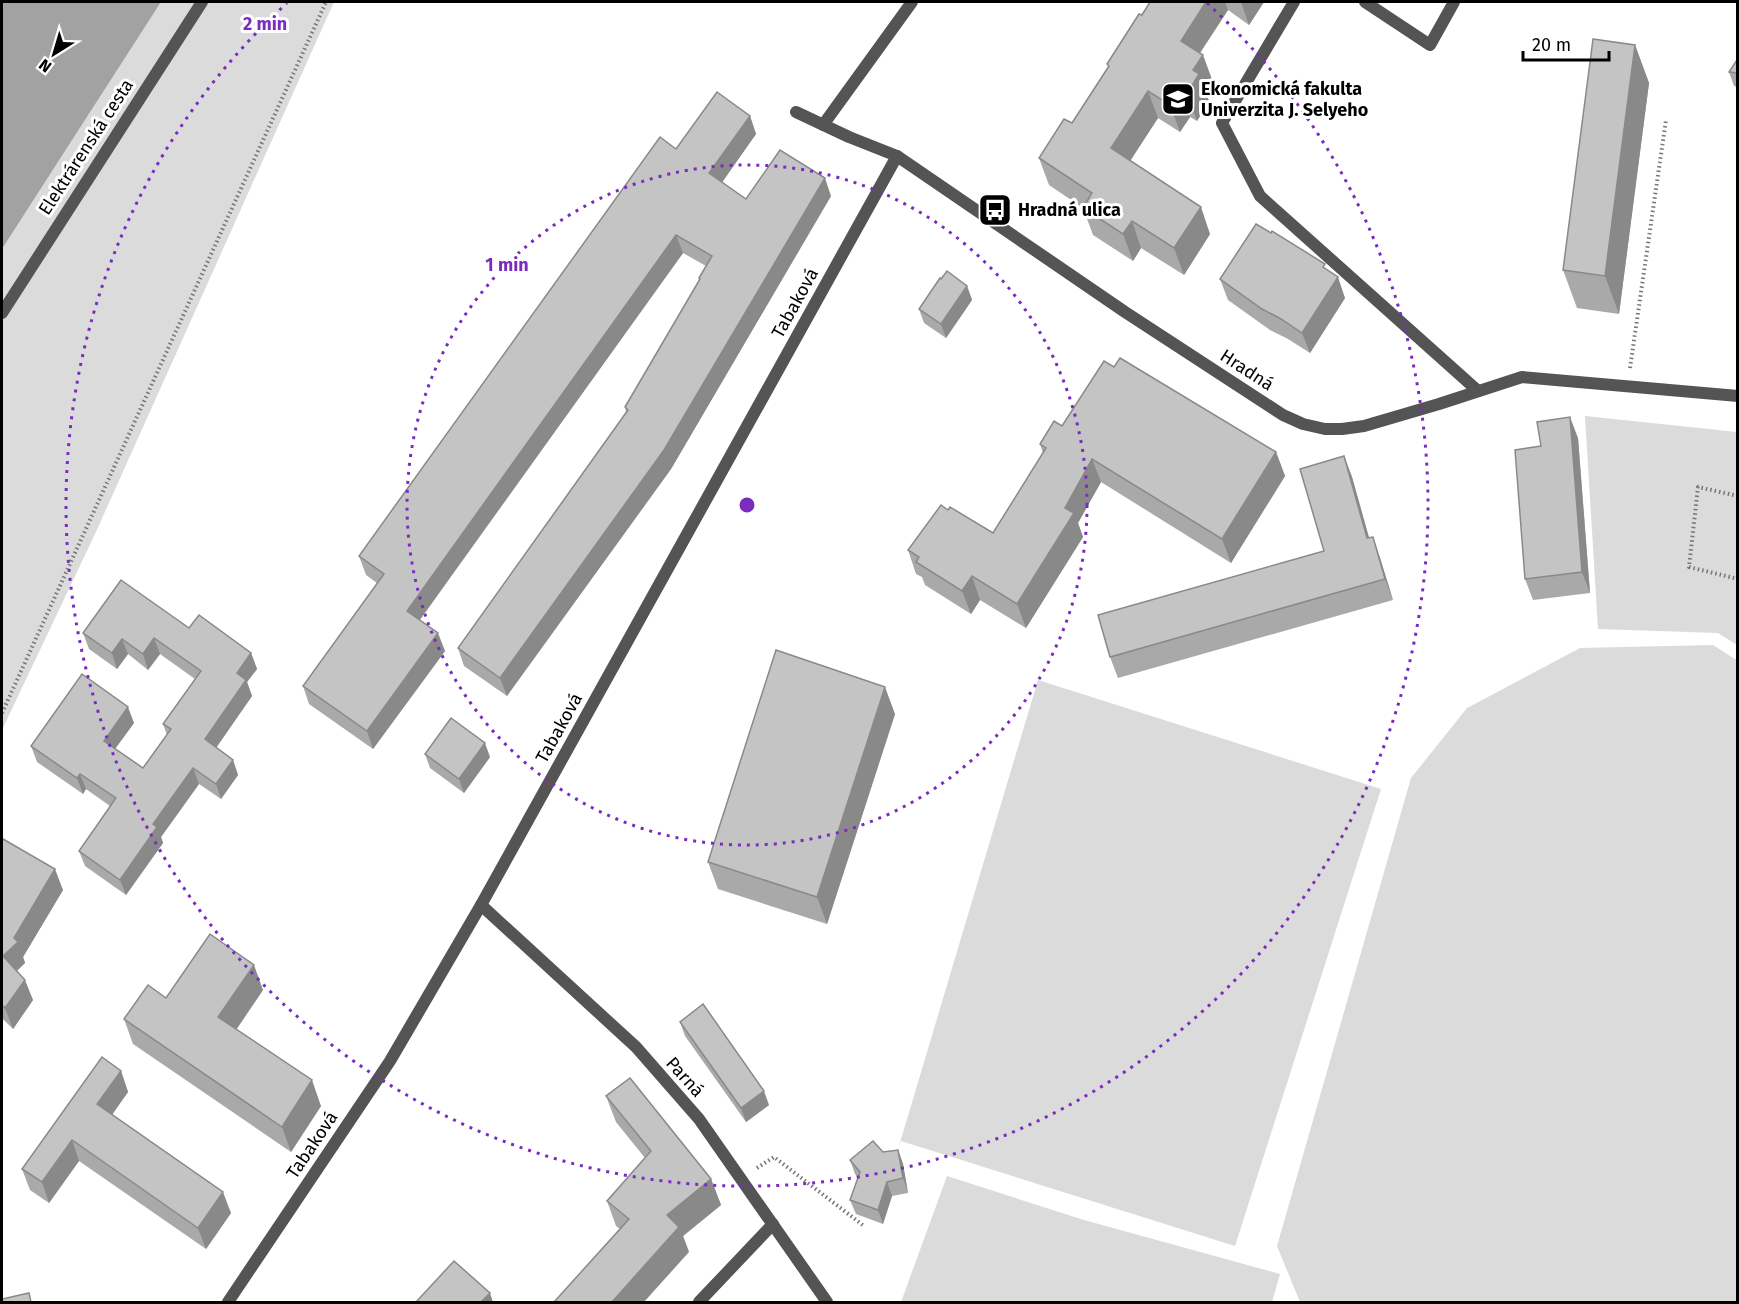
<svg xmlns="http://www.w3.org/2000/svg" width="1739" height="1304" font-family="'Fira Sans',sans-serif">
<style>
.green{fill:#dbdbdb}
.water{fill:#a2a2a2}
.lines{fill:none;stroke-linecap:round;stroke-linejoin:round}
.path{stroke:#767676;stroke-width:4;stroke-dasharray:1.5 3;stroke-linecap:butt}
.lane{stroke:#545454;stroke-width:12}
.street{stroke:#545454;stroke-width:12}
.wall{fill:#a9a9a9}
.shaded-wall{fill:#898989}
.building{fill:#c4c4c4;stroke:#898989;stroke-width:1.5}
.ring{fill:none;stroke:#7b2cbf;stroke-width:3;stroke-dasharray:3 6}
.labels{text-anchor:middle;stroke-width:6;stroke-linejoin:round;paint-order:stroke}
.poi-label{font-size:18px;font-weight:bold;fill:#000;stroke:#fff;text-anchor:start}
.street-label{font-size:18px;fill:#000;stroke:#fff}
.centre{fill:#7b2cbf;stroke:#fff;stroke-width:3}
.ring-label{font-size:18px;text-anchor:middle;font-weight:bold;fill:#7b2cbf;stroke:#fff;stroke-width:6;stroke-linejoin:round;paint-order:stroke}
</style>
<rect width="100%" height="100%" fill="#fff"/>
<g class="green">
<polygon points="161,2 334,2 95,534 2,730 2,249"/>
<polygon points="1585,416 1737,432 1737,645 1718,633 1598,629"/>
<polygon points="1713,645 1738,661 1737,1302 1300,1302 1277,1246 1411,778 1467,708 1580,648"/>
<polygon points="1038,680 1381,789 1235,1246 901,1141 899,1146"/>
<polygon points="947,1176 1084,1220 1280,1274 1272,1302 901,1302"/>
</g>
<polygon class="water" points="2,2 161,2 2,249"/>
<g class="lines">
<g class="path">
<polyline points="1630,368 1666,120"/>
<polyline points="1738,496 1698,487 1689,567 1738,579"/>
<polyline points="2,713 326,2"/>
<polyline points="757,1168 774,1157 864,1226"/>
</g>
<g class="lane">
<polyline points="1294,2 1222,123 1260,196 1478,391"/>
<polyline points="1365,2 1430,45 1454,2"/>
<polyline points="823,125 912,2"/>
<polyline points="481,905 636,1047 699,1119 827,1302"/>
<polyline points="699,1302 773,1224"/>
</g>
<g class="street">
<polyline points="796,112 849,137 897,156 1125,312 1283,415 1303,424 1325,429 1342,429 1364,426 1439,404 1522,377 1738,396"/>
<polyline points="2,313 202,2"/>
<polyline points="228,1302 390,1061 481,905 897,156"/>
</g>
</g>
<g class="wall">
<polygon points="1150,2 1264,2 1249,25 1228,10 1200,53 1213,82 1206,93 1209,101 1197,121 1190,117 1180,132 1158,118 1130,161 1210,234 1184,275 1141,248 1133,261 1093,235 1083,208 1049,185 1039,158 1072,123 1108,67 1107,64"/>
<polygon points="1635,45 1649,83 1619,314 1577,308 1563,270"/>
<polygon points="1737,60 1737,87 1734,86 1729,72"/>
<polygon points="750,116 756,134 722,182 746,199 831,196 671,469 507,696 464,666 458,648 626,412 625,407 700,281 699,278 706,266 683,253 420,620 445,651 373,749 309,704 303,686 377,583 366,575 359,556 676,149"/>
<polygon points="1327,270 1345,298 1310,353 1288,339 1270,330 1228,300 1220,279"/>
<polygon points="967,286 972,300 946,338 924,323 919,309"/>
<polygon points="1114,367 1276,452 1285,476 1231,563 1101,482 1078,523 1083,537 1026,628 980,600 971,614 925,585 922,577 916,574 908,550 993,533 1043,453 1040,444 1062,426"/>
<polygon points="1578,438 1590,593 1533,600 1525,579 1541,446"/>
<polygon points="1344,456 1352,477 1369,538 1380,558 1393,600 1118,678 1110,657 1324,551"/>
<polygon points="189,628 251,653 257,669 247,682 252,696 216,748 233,760 238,775 221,799 199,784 161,837 163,843 126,895 85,866 79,851 110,806 86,789 83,794 37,762 31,746 134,723 115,749 143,768 167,735 163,724 195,679 160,654 148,670 128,654 117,669 89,649 83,633"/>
<polygon points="895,714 827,924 718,889 708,862"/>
<polygon points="425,754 490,757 464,793 430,768"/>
<polygon points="2,842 63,890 23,957 25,963 17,971 33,1000 13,1029 2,1018"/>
<polygon points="263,990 236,1030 321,1106 291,1152 133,1044 124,1019 166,998"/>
<polygon points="680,1022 769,1105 746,1122 685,1036"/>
<polygon points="121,1071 128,1092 112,1114 231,1213 206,1249 79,1161 49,1203 30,1190 22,1169"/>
<polygon points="606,1096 711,1179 721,1205 683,1236 689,1252 620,1229 616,1226 607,1201 645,1158 616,1122"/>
<polygon points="898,1150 903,1164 908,1193 892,1196 883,1224 856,1214 850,1200 858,1178 855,1174 850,1160"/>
</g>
<g class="shaded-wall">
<polygon points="1206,2 1225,2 1228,10 1190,68 1181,41"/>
<polygon points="1241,2 1264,2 1249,25"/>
<polygon points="1635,45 1649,83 1619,314 1605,276"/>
<polygon points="1203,55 1213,82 1206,93 1209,101 1197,121 1187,94 1193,70"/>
<polygon points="1180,90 1190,117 1180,132 1170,105"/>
<polygon points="1148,91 1158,118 1121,175 1111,148"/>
<polygon points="750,116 756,134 716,191 709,173"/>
<polygon points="825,178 831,196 671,469 507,696 500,678"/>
<polygon points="1201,207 1210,234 1184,275 1174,248"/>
<polygon points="1132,221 1141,248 1133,261 1123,234"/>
<polygon points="676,235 683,253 413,629 407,611"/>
<polygon points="1338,277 1345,298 1310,353 1302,333"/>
<polygon points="967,286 972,300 946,338 941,324"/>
<polygon points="1570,417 1578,438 1590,593 1582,572"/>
<polygon points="1276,452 1285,476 1231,563 1222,539"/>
<polygon points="1344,456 1352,477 1375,559 1367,538"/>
<polygon points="1092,459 1101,482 1078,523 1083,537 1026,628 1017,604 1065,508"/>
<polygon points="1373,537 1380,558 1393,600 1385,579"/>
<polygon points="972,576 980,600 971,614 962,591"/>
<polygon points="438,633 445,651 373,749 367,731"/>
<polygon points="154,638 160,654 148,670 143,654"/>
<polygon points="122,639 128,654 117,669 112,653"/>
<polygon points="251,653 257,669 247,682 252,696 211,755 205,739 237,673"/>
<polygon points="885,687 895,714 827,924 817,897"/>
<polygon points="128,707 134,723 109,757 104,741"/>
<polygon points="485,743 490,757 464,793 459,779"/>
<polygon points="233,760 238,775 221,799 216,784"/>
<polygon points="193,768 199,784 161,837 163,843 126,895 120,880 153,824"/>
<polygon points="80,774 86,789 83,794 77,778"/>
<polygon points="55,869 63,890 23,957 25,963 10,977 3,956 14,938"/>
<polygon points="254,965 263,990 227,1043 218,1017"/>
<polygon points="25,980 33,1000 13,1029 5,1008"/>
<polygon points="121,1071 128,1092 105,1125 97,1104"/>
<polygon points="312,1080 321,1106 291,1152 282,1127"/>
<polygon points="764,1091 769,1105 746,1122 741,1108"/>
<polygon points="72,1140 79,1161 49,1203 42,1182"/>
<polygon points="898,1150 903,1164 908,1193 903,1178"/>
<polygon points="711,1179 721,1205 683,1236 689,1252 644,1302 612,1302 667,1215"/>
<polygon points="887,1182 892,1196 883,1224 878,1210"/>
<polygon points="223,1192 231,1213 206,1249 198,1228"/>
<polygon points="490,1293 493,1302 481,1302"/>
</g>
<g class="building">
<polygon points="1150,2 1206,2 1181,41 1203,55 1193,70 1199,74 1187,94 1180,90 1170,105 1148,91 1111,148 1201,207 1174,248 1132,221 1123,234 1083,208 1092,193 1039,158 1064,119 1072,123 1109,66 1107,64 1139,14 1142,15"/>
<polygon points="1593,39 1635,45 1605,276 1563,270"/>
<polygon points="1737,60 1737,73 1729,72"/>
<polygon points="717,92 750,116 709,173 746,199 780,150 825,178 664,450 500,678 458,648 628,410 625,407 700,279 699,278 712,256 676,235 407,611 438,633 367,731 303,686 384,574 359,556 660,137 676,149"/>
<polygon points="1256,224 1271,233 1272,231 1325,264 1323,267 1338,277 1302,333 1281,319 1262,309 1220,279"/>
<polygon points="947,271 967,286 941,324 919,309 940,278 941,279"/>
<polygon points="1120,358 1276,452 1222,539 1092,459 1065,508 1074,513 1017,604 972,576 962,591 916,562 919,557 908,550 941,505 948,510 950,507 993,533 1046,448 1040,444 1054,421 1062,426 1104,361 1114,367"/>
<polygon points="1570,417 1582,572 1525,579 1515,450 1541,446 1537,422"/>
<polygon points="1344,456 1367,538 1373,537 1385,579 1110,657 1098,615 1324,551 1300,469"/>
<polygon points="121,580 189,628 199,615 251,653 237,673 246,680 205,739 233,760 216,784 193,768 153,824 157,827 120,880 79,851 116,798 80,774 77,778 31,746 82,674 128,707 104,741 143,768 171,729 163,724 201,671 154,638 143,654 122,639 112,653 83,633"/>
<polygon points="776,650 885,687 817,897 708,862"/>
<polygon points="451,718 485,743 459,779 425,754"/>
<polygon points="3,839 55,869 14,938 18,942 3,956 25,980 5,1008 2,1005 2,842"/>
<polygon points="210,934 254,965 218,1017 312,1080 282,1127 124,1019 148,985 166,998"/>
<polygon points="703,1004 764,1091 741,1108 680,1022"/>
<polygon points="102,1057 121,1071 97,1104 223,1192 198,1228 72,1140 42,1182 22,1169"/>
<polygon points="630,1078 711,1179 667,1215 679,1227 612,1302 554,1302 629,1219 607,1201 651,1151 606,1096"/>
<polygon points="873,1141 883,1152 898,1150 903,1178 887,1182 878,1210 850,1200 860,1172 850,1160"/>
<polygon points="454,1261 490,1293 481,1302 416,1302"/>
<polygon points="29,1293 31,1302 2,1302 2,1299"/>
</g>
<g class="ring">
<circle cx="747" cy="505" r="340"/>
<path d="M1207 3A681 681 0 1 1 287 3"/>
</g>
<defs>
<g id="university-square" transform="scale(1.725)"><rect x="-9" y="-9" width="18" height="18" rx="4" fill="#000" stroke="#fff"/><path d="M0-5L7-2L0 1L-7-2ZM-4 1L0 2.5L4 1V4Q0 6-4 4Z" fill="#fff"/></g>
<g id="bus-square" transform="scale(1.725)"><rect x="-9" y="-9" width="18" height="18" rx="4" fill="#000" stroke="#fff"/><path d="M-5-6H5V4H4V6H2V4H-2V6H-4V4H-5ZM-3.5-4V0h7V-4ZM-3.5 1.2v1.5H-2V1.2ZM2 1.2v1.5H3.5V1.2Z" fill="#fff"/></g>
</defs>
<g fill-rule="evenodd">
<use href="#university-square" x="1178" y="99"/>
<use href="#bus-square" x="995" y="210"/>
</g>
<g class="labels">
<g class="poi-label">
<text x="1201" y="95">Ekonomická fakulta<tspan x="1201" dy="21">Univerzita J. Selyeho</tspan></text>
<text x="1018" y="216">Hradná ulica</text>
</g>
<g class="street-label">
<text transform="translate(86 147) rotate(-57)" y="6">Elektrárenská cesta</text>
<text transform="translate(795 303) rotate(-61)" y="6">Tabaková</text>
<text transform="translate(1247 370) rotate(33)" y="6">Hradná</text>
<text transform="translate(559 728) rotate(-61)" y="6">Tabaková</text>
<text transform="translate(685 1077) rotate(48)" y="6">Parná</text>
<text transform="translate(312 1145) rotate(-56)" y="6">Tabaková</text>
</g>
</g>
<circle cx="747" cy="505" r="9" class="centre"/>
<g class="ring-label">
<text x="265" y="30">2 min</text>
<text x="507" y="271">1 min</text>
</g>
<rect width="1739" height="1304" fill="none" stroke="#000000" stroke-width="6"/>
<g transform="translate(54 54) rotate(217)" stroke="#ffffff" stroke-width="4.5" paint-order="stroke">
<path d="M0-4.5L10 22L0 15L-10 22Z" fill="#000000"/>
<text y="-9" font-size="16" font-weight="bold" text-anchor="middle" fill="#000000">N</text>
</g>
<path d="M1523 51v9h86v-9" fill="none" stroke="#000000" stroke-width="3"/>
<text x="1532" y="51" font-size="18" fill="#000000" stroke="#ffffff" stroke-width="4.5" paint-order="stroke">20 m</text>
</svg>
